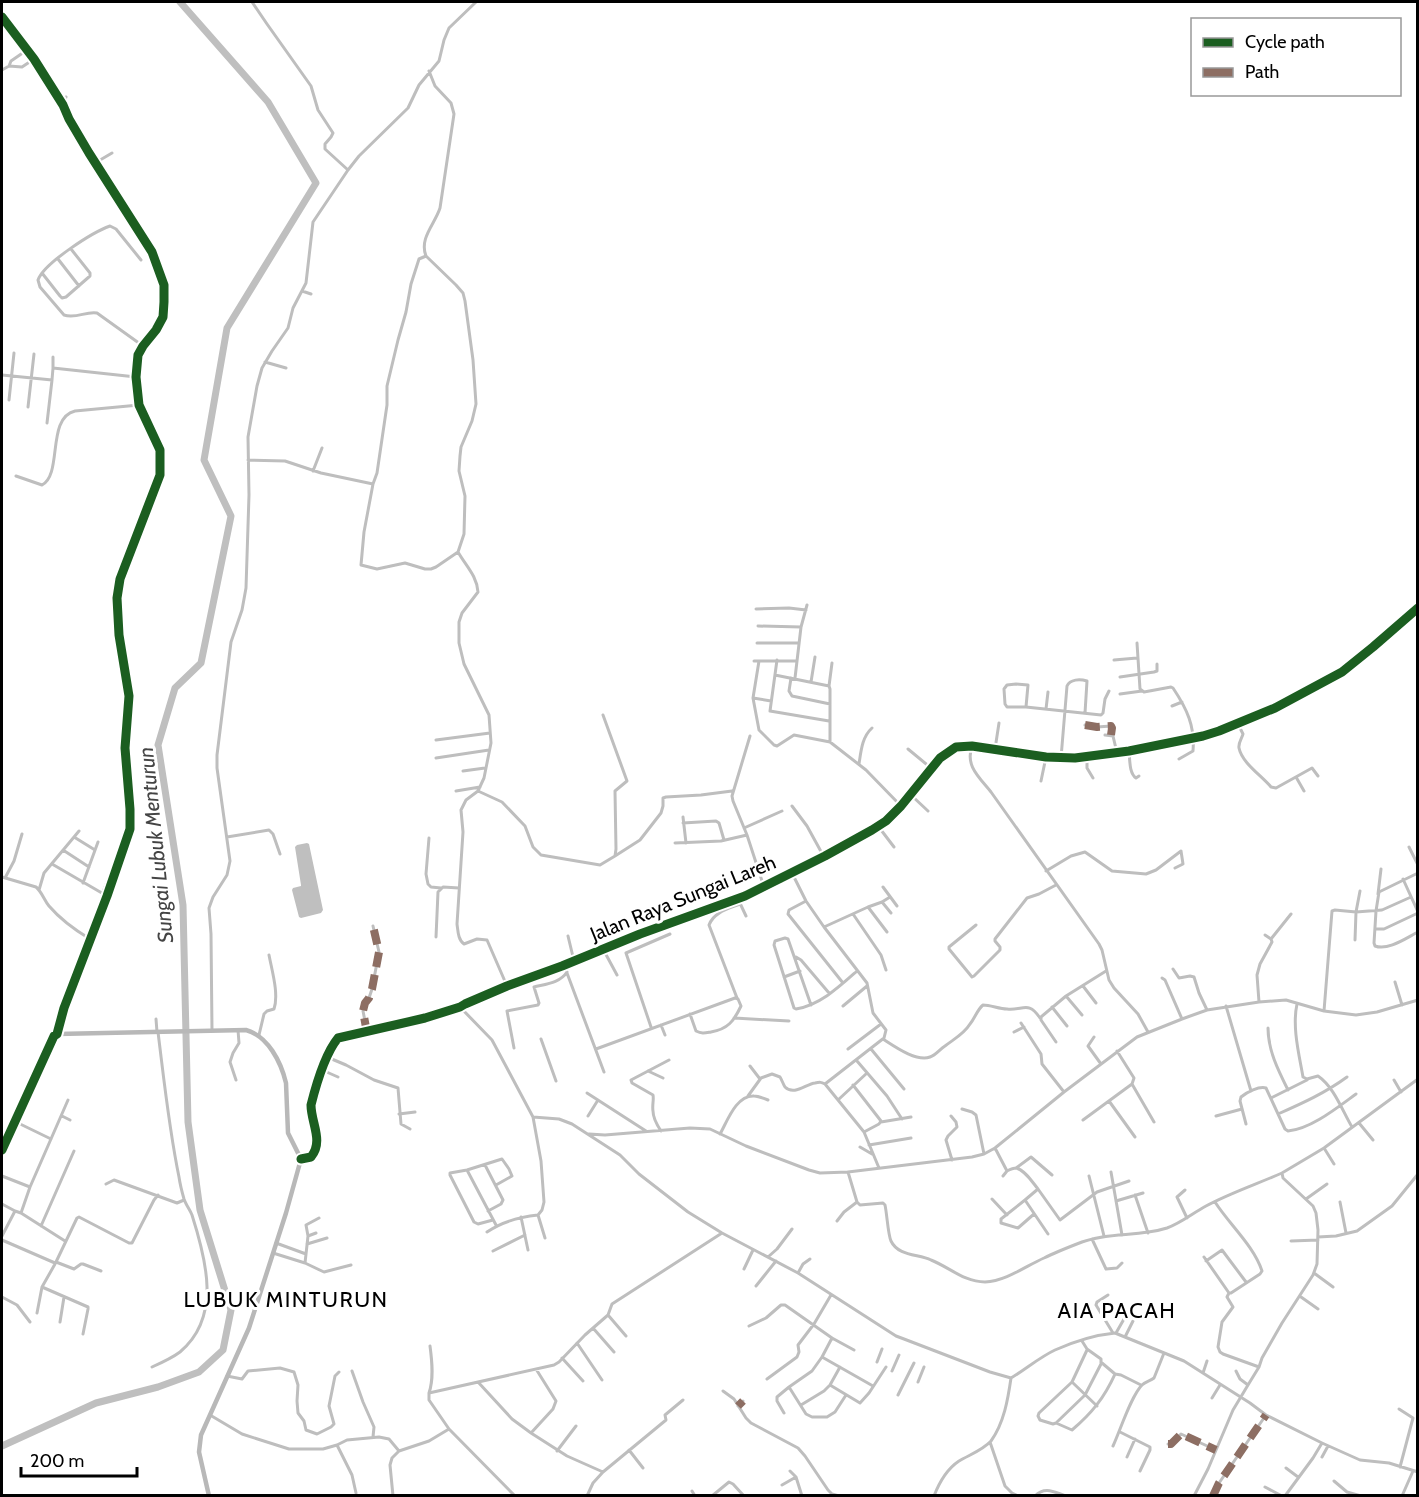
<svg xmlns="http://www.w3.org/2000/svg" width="1419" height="1497" viewBox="0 0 1419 1497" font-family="Cabin,sans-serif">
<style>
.water{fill:#bfbfbf}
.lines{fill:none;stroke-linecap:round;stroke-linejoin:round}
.river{stroke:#bfbfbf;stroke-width:7}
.street{stroke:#bebebe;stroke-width:3}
.secondary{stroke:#b8b8b8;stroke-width:4.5}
.quiet{stroke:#8d6e63;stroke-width:8;stroke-dasharray:15 8;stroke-linecap:butt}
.cycleway-casing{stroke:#fff;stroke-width:13}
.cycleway{stroke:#1b5e20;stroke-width:9}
.labels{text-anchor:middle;stroke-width:6;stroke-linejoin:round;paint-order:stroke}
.street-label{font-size:20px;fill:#000;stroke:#fff}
.water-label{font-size:21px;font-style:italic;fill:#444;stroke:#fff}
.quarter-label{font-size:22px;letter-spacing:1.5px;fill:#000;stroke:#fff}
</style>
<rect width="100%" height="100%" fill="#fff"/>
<path class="water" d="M307,843L309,844L323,910L321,913L301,918L299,917L292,890L293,888L301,886V885L295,847L297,845Z"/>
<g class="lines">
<path class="river" d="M2,1446L96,1403L158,1387L199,1372L223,1350L231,1310L200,1210L188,1122L183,905L158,745L175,688L201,663L231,516L204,460L227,328L316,183L268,102L180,2"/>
<path class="street" d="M252,2L267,24L311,86L318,110L333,133L331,137L325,144V149L348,170
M2,17L34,59L63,105L69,119L89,153L152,252L164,285V302L163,317L156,330L143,346L138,355L136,377L139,405L160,450V475L120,579L117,598L119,635L129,696L125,748L130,809V829L107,896L64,1008L57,1034
M9,66L22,67L34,59
M2,70L9,66L11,61L27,50
M429,71L435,86L451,103L454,114L440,208C435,224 419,238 426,256L456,285L463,293L465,301L473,360L476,404L472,421L461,447L460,456L459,471L465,496L464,534L458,552C466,566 477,576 478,592L462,613L459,622V643L464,664L489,715L491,743L484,778L478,791L466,800L461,810L463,832L457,924C458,931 458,940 464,944L477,939L487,940L507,986
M63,105L66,97
M95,163L112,153
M58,259L79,286
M141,260L116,229L110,226C93,232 44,263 38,280L40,287L64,315C76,319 86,311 97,313L143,346
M42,273L60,296L62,298L66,297L90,276V273L71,249
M302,291L311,294
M265,362L286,368
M53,368V357
M2,375L52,380L53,368L136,377
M9,400L14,353
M28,407L34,354
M47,423L52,380
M248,460L285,461L321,473L373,484L364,532L361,565L377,569L405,563L425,569H431L436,567L458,552
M313,471L322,448
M16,476L42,485C63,474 46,418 75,411L139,405
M373,484L377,473L387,405V386L398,340L406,312L411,284L419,259L426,256
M756,609L789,608L806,610
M758,626L801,627
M757,643H799
M1137,643L1140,689L1144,692L1171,687L1173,688C1187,709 1195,726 1193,751L1179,759
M777,660L770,711L829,721
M1114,660L1137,658
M754,661H796
M759,661L753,698L759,730L774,745L777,746L794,735L830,742L866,770L901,806
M775,675L829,686L830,689V742
M1120,677L1154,672L1157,671V664
M791,678L789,691L792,696L830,704
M795,678L801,627L807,605
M811,682L815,657
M829,686L832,663
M1120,694L1142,691
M753,698L771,701
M1172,706L1182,702
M1026,707L1028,685L1016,684L1007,685L1004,689L1005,704L1007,707H1026L1101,715L1103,713L1105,699L1109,691
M1046,709L1048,692
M1238,724L1243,734C1242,738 1238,743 1239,748C1242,763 1262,776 1271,787L1276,788L1312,768L1318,776
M1085,725L1097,727L1111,726L1112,728L1111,735
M1105,735L1113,736L1117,753
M750,736L732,796L733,801L747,835L764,887
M436,740L490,733
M972,746C965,766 979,777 991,792L1099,944L1102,950L1109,980L1114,988L1138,1014L1148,1032
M908,749L931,768
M995,749L999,723
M1129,751C1130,760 1129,773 1136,778L1139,776
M1087,756V768L1093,778
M436,758L489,750
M1061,758L1067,686C1070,679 1080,679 1087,681L1085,713
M859,764C861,751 862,737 872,728
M463,771L485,768
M1296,777L1304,791
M1041,781L1046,757
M456,791L480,787
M478,791L502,802L525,826L533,847L541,855L600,865L615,856L616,849L615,791L627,781L603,715
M911,795L928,811
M792,806L807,826L824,857
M683,817L686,843
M683,823L716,821L719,823L724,840
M878,826L894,847
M744,828L782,811
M74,837L95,850
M227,837L269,830L273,834L280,854
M429,838L426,874L428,884L431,887L441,888
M675,843L721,841L747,835
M1409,847L1418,865
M63,850L89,867
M615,856L640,840L661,813L663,806V798L666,797L701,795L732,791
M52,864L107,896
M1046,871L1071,856L1085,852L1112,871L1146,874L1156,870L1181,851L1183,864L1175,868
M792,873L806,901L824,927L867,983L873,1013L886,1030L884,1038L825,1084
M1418,873L1379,892L1376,911L1374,943L1375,946C1388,951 1406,938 1418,932
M2,877L36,887C42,892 44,900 49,906C61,920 75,930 90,939
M5,878L14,861L22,834
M1403,879L1418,912
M83,883L98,842
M883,887L897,906
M39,890L44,873L79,831
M103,892L120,849
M1378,894L1381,869
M738,899L746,916
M806,901L789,910L788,914L843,983
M882,902L891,913
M868,907L887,932
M853,914L881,955L886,970
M976,925L949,947V949L972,977L974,976L1000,950V947L995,941V939L1027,898L1039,894L1056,885
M824,927L868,907L882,902L890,897
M1375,929H1384L1418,913
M568,936L574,961
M436,937L438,892L443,887L459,888
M1271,939L1291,914
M1355,940L1356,912L1360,891
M603,949L617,975
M796,957L801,960L829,993
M564,965L604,1072
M1173,969L1179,978L1190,976L1194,977L1199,993L1207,1010
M784,977L800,971
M1162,978L1165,980L1182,1019
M1395,982L1402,1005
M1083,986L1096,1003
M1066,996L1082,1015
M737,998L709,925C714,912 728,909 740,904
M1259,1002L1257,975L1260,964L1272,942L1271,939L1265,935
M1297,1004C1292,1027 1299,1054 1303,1077L1307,1079L1318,1076C1334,1087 1342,1110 1352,1127
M811,1005L788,939L785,938L775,941L774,945L794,1008L796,1009C820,1005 839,987 857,971
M843,1006L867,986
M1226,1006L1251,1091
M460,1007L492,1040L533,1117L541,1161L544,1202L542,1210L538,1215C519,1217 503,1221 487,1232
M1052,1007L1067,1026
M1324,1011L1332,911L1335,910L1356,912L1382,910L1411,897
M734,1018L789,1021
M156,1019L157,1032
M1021,1023L1041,1054L1042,1064L1064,1092
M661,1025L665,1035
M651,1027L626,953L670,934
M1268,1028C1268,1050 1278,1070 1288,1090
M212,1030L211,934L209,908L213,897L227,875L230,861L217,768V755L231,642L242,610L246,588L249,495L248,437L257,386L262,368L272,351L288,328L293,308L306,283L313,222L348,170L359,156L408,108L419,85L439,61L444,40L449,28L476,2
M367,1031L363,1011L365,1003L369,998L372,989L379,952L373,926
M1014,1032L1024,1027
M259,1035L264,1014L267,1011L274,1009C279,994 272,971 269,955
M1094,1037L1088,1046L1101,1064
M541,1039L556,1081
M883,1039C894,1046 916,1062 930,1057C936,1055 940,1049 945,1046C954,1039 964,1034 970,1024C975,1018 977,1010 983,1005C991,1005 999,1009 1007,1009C1023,1011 1028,1000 1040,1018
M1056,1042L1041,1020V1017L1066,996L1106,971
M514,1048L507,1011L538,1005L539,1003L534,987C546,984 560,983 567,972
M596,1049C642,1032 688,1015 735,998L738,999L741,1006C734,1021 728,1029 711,1032C705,1033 702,1034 696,1031L690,1014
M848,1049L881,1024
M871,1049L904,1089
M1117,1051L1134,1078L1132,1084L1154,1122
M327,1057L346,1065L374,1080L398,1088L401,1124L410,1129
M857,1061L887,1096L902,1119
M750,1066L760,1079
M322,1070L338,1077
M648,1071L663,1078
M236,1080L230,1062L233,1053L239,1043L238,1030
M1394,1080L1401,1092
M853,1085L881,1121L879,1124L864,1132
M587,1093L646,1131
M748,1096L761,1078L772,1074L780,1077C782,1080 783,1084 785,1087C794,1096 806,1084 815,1083C820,1082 821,1082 825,1084L864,1132L879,1168
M1271,1098L1307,1080
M838,1100L867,1073
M1109,1101L1135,1137
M962,1109L972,1112L976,1115L984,1154
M399,1114L415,1112
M1278,1114C1303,1103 1325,1093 1347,1077
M62,1116L70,1120
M588,1116L598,1100
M951,1116L956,1122L957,1127L948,1136L946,1140L952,1160
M1216,1116L1242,1109
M533,1117L559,1119L572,1124L620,1155L639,1174L688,1212L722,1233L798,1273L896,1336L904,1339L990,1372L1011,1378C1026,1369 1040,1357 1055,1350C1073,1342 1095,1335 1115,1333L1184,1361L1250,1403L1266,1415L1322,1443L1360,1460L1389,1463L1418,1472
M1083,1120L1132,1084
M16,1122L51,1139
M881,1122L911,1117
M1359,1123L1373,1140
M1246,1124L1240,1101L1241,1097C1247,1092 1259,1086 1266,1088L1285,1129L1288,1131C1311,1129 1338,1107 1356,1094
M661,1131C657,1125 653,1118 653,1111C652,1105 654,1100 653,1095L632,1083L631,1080L669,1060
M589,1134L605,1135L690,1128L710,1129L746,1146L809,1170L820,1173L848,1172L972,1157L984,1154L995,1148L1064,1092L1137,1037L1182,1019L1207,1010L1259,1002L1286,1000L1324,1011L1356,1015L1377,1012L1418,1000
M720,1134C727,1122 736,1095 754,1096C758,1096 763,1098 768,1100
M869,1145L911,1138
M860,1147L872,1154
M995,1148L1007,1171C1009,1170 1014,1168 1016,1168C1025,1170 1033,1183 1038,1189
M1324,1148L1334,1164
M485,1165L503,1200L501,1204L488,1211
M1016,1168L1031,1157L1052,1175
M467,1170L496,1225
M848,1172L857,1202L860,1205L883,1203L885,1205C887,1214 888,1235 891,1241C898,1256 918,1254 931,1260C949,1267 964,1282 985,1282C1006,1281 1026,1266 1044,1258C1056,1252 1069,1247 1082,1242C1109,1232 1139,1237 1167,1228C1181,1223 1193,1213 1206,1206C1230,1193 1257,1184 1282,1173
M1111,1172L1122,1235
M2,1176L30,1187L21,1213L15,1211L2,1236
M1003,1176L1007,1171
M1089,1176L1104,1236
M106,1184L114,1180L177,1203L184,1200
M30,1187L68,1100
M1185,1190L1177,1197L1187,1218
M1135,1195L1148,1233
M992,1199L1007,1215
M1306,1199L1327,1184
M1025,1200L1001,1219V1223L1018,1228L1034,1214
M1116,1201L1143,1193
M1340,1202L1346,1233
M2,1204L15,1211
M21,1213L65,1241
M538,1215L545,1238
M521,1217L528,1250
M493,1220L478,1224L474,1222L450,1175V1173L467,1170L502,1159L509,1169L512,1176L496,1185
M837,1221L844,1212L857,1202
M41,1226L74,1151
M1048,1234L1025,1200L1038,1189L1060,1220L1097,1192L1129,1181
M308,1236L316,1233
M1318,1237L1336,1236L1357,1231L1392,1206L1418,1174
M1092,1239L1106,1269L1117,1268L1122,1263
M2,1240L55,1263
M1291,1241L1318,1240
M276,1243L306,1254
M307,1244L327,1238
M493,1251L525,1235
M273,1253L305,1263L308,1236L306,1225L319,1218
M768,1257L777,1249L792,1229
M1204,1257L1229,1293H1231L1260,1274L1262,1271C1254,1246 1229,1224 1215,1202
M1206,1261L1222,1250L1246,1282
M305,1263L324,1272L351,1265
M744,1269L753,1250
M101,1271L83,1264H81L74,1269L56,1262L77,1218L79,1217L129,1243H132L154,1200L158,1195
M798,1273L803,1264L810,1259
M1314,1273L1333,1287
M756,1286L776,1261
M42,1287L88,1307V1309L83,1334
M1229,1293L1227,1297L1233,1307L1222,1322L1218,1347L1220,1352L1223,1354L1259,1367
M1108,1295L1097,1302L1096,1305L1113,1333
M2,1297L17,1305L30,1322
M1301,1297L1318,1309
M37,1313L42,1287L55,1264
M608,1315L612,1304L722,1233
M60,1322L64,1297
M749,1326L766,1318L781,1305H785L832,1338L822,1357L873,1386
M593,1328L614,1352
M1116,1333L1132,1305
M1125,1337L1133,1321
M832,1338L854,1350
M577,1343L602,1380
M1087,1350L1072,1382L1097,1406
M562,1358L583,1381
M877,1362L882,1349
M1102,1363L1115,1374L1121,1375L1141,1385
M152,1367C161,1363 172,1358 180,1352C222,1317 206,1259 192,1215C190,1210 186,1205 184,1199C182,1192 180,1184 179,1177C169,1129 164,1080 158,1032
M352,1371L363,1402L374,1427L373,1437
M892,1371L899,1355
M1236,1371L1240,1379L1248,1385
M1203,1373L1207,1361
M227,1376L242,1379L248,1371L280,1368L294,1372L298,1385L297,1401L298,1413L304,1421L306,1430L317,1434L331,1427L334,1424L329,1406L335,1376L339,1372
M767,1379L797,1357L799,1352L798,1345L814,1324L831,1295
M478,1382L512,1419L531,1433L567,1456L603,1472
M918,1382L924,1367
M1072,1382L1039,1413L1038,1416L1040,1420L1053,1424L1056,1423L1072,1430C1092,1413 1104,1398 1115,1374
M830,1385L860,1403L869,1393L886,1367
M789,1387L806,1414L812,1417H827L835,1412L846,1395
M723,1391L734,1399L746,1418L751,1423L798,1448L805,1456L828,1490L832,1494L839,1496
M429,1393C434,1379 432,1361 430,1346
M898,1395L914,1363
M1212,1398L1220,1385
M801,1405L824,1391L830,1385L840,1367
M738,1406L743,1401
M1399,1409L1413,1418L1400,1467
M784,1413L777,1401V1397L789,1387L812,1371L822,1357
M210,1415L242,1434L289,1449H323L337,1445L347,1440L379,1437L389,1439L399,1451
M1056,1423L1085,1395L1101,1364V1359L1087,1349L1082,1341
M449,1429L429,1400V1393L554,1365L559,1362L585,1335L608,1315L626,1336
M1120,1432L1150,1447V1450L1140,1471
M531,1433L553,1409L556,1401L536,1369
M990,1442L1005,1486L1012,1493L1018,1496
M1168,1444H1171L1181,1434L1216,1450
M337,1445L352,1475L356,1493
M1113,1446C1120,1431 1131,1396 1142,1385C1146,1381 1150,1381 1154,1378L1164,1353
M629,1450L643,1468
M557,1451L576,1426
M1127,1457L1135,1439
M1322,1457L1328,1446
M1286,1468L1298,1477
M790,1471L796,1477L802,1496
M1334,1481L1347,1492L1361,1496
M782,1485L796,1477
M1265,1487L1282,1496
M692,1491L695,1496
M393,1496L390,1465L392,1458L399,1451L429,1441L449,1429L515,1496
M587,1496L593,1483L603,1472L666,1420L665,1415L683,1400
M712,1496L729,1482L733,1484L744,1496
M934,1496C939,1483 947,1469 959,1461C969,1455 983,1450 991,1441C1004,1423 1008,1399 1011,1378
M1035,1496C1045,1486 1054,1492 1066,1496
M1194,1496L1208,1469L1233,1410L1248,1385L1259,1367L1262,1358L1282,1323L1313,1275L1317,1264L1318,1230L1316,1213L1313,1206L1283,1178L1282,1173L1324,1148L1418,1079
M1213,1496L1219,1483L1266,1415
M1285,1496L1313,1458L1322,1443
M1402,1496L1413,1471"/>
<path class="secondary" d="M2,1150L54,1036L57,1034L246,1030C268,1036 281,1062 286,1083L288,1133L301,1159L286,1213L249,1328L201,1435L199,1452L209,1496
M301,1159L311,1157C324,1141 311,1123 311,1105C316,1085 325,1054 338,1038L425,1018L460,1007L465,1004L507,986L562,966L640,934L745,896L825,856L872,830L886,821L901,806L940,758L956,747L972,746L1046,757L1075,758L1129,751L1203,736L1219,731L1275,708L1342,672L1373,647L1418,608"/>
<path class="quiet" d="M1085,725L1097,727L1111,726L1112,728L1111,735
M367,1033L363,1011L365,1003L369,998L372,989L379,952L373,926
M738,1406L743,1401
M1168,1444H1171L1181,1434L1216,1450
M1213,1496L1219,1483L1266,1415"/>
<g class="cycleway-casing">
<path id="cycleway" d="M2,17L34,59L63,105L69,119L89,153L152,252L164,285V302L163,317L156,330L143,346L138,355L136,377L139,405L160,450V475L120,579L117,598L119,635L129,696L125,748L130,809V829L107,896L64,1008L57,1034L54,1036L2,1150
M301,1159L311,1157C324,1141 311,1123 311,1105C316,1085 325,1054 338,1038L425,1018L460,1007L465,1004L507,986L562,966L640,934L745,896L825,856L872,830L886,821L901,806L940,758L956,747L972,746L1046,757L1075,758L1129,751L1203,736L1219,731L1275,708L1342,672L1373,647L1418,608"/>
</g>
<use href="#cycleway" class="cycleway"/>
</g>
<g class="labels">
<g class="street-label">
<text transform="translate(683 898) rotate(-22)" y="7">Jalan Raya Sungai Lareh</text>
</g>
<g class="water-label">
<text transform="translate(156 845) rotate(-96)" y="7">Sungai Lubuk Menturun</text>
</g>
<g class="quarter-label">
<text x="286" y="1307">LUBUK MINTURUN</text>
<text x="1117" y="1318">AIA PACAH</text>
</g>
</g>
<rect width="1419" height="1497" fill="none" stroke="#000000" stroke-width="6"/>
<rect x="1191" y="18" width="210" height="78" fill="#ffffff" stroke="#999999" stroke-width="1.5"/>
<rect x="1203" y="38" width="30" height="9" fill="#1b5e20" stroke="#999999" stroke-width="1.5"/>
<text x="1245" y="48" font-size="18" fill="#000000">Cycle path</text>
<rect x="1203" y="68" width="30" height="9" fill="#8d6e63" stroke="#999999" stroke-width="1.5"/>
<text x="1245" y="78" font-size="18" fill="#000000">Path</text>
<path d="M21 1467v9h116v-9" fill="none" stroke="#000000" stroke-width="3"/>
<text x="30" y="1467" font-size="18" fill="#000000" stroke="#ffffff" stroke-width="4.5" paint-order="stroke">200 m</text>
</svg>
